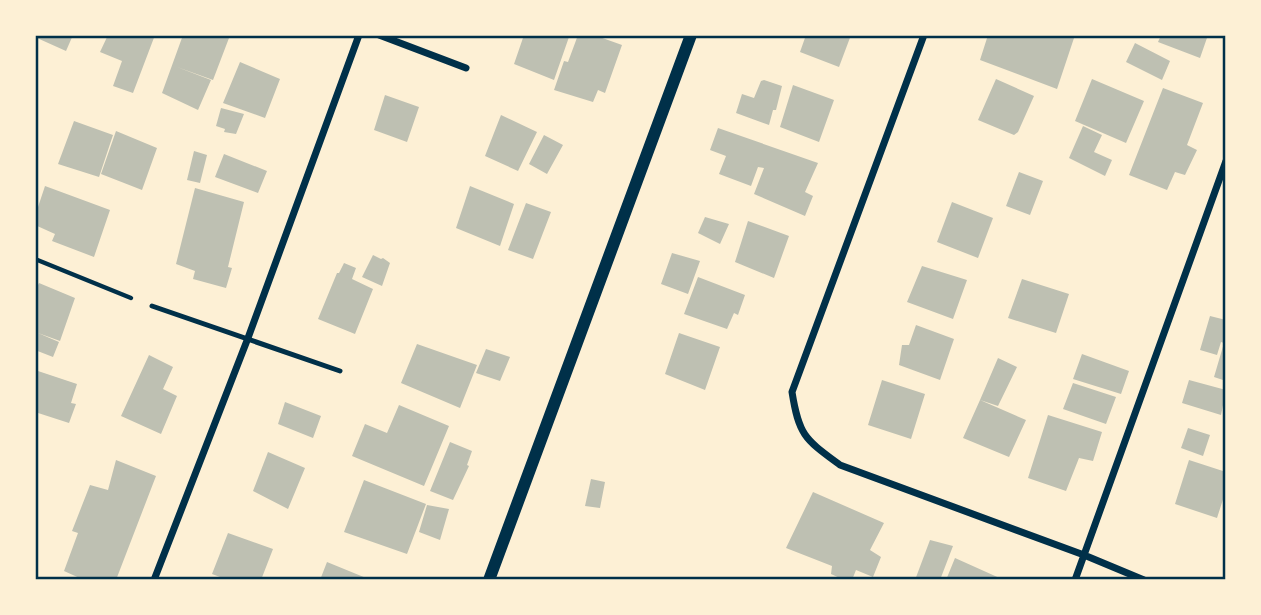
<svg xmlns="http://www.w3.org/2000/svg" width="1261" height="615" viewBox="0 0 1261 615" font-family="'IBM Plex Sans',sans-serif">
<style>
.building{fill:#bec0b2}
.lines{fill:none;stroke-linecap:round;stroke-linejoin:round}
.path{stroke:#003049;stroke-width:4.5}
.service{stroke:#003049;stroke-width:5}
.minor{stroke:#003049;stroke-width:7}
.tertiary{stroke:#003049;stroke-width:12}
.neatline{fill:none;stroke:#003049;stroke-width:2.5}
</style>
<rect width="100%" height="100%" fill="#fdf0d5"/>
<path class="building" d="M38,35H73L66,51L37,38Z
M108,35H155L133,93L113,86L122,61L100,52Z
M183,35H221L229,38L213,80L177,67L211,80L198,110L162,93Z
M524,35H562L569,37L554,80L514,64Z
M578,35H594L622,45L605,93L598,90L593,102L554,90L564,61L568,62Z
M806,35H851L839,67L800,52Z
M988,35H1075L1057,89L980,60Z
M1161,35H1208L1200,58L1158,42Z
M1135,43L1170,61L1162,80L1126,62Z
M240,62L280,79L265,118L223,103Z
M996,79L1034,96L1018,132L1014,135L978,120Z
M1092,79L1144,101L1126,143L1075,121Z
M764,80L782,86L776,110H773L769,125L736,113L742,94L754,98L761,81Z
M793,85L834,100L819,142L780,127Z
M1163,88L1203,103L1187,145L1197,150L1185,175L1175,172L1167,190L1129,175Z
M385,95L419,107L407,142L374,130Z
M221,108L244,114L236,134L224,132L225,129L216,126Z
M501,115L537,132L518,171L485,156Z
M74,121L113,135L99,177L58,164Z
M1083,126L1102,135L1094,152L1112,160L1105,176L1069,158Z
M718,128L818,163L805,192L813,196L805,216L754,194L764,168L758,167L751,186L719,174L726,156L710,150Z
M116,131L157,148L142,190L101,174Z
M544,135L563,145L547,174L529,164Z
M194,151L207,155L200,183L187,180Z
M224,154L267,171L258,193L215,177Z
M1019,172L1043,181L1030,215L1006,206Z
M45,186L110,210L94,257L52,241L55,234L35,225V216Z
M470,186L514,204L500,246L456,228Z
M195,188L244,202L228,267L232,268L226,288L193,279L195,271L176,264Z
M952,202L993,218L978,258L937,242Z
M526,203L551,212L533,259L508,250Z
M705,217L729,224L720,244L698,233Z
M748,221L789,236L774,278L735,262Z
M672,253L700,261L688,294L661,284Z
M373,255L381,259L383,258L390,263L382,286L362,277Z
M344,263L356,268L352,279L373,289L355,334L318,319L337,273H339Z
M922,266L967,280L953,319L907,302Z
M698,277L745,295L738,315L734,313L727,329L684,314Z
M1022,279L1069,294L1056,333L1008,318Z
M39,283L75,298L60,341L38,333L59,342L53,357L35,350V291Z
M1210,316L1226,320L1224,334L1226,335V381L1214,377L1224,343L1221,342L1217,355L1200,350Z
M916,325L954,339L940,380L899,365L902,345H909Z
M679,333L720,347L705,390L665,374Z
M417,344L477,365L460,408L401,383Z
M486,349L510,357L500,381L476,373Z
M1082,354L1129,371L1121,394L1073,379Z
M149,355L173,367L163,389L177,396L161,434L121,416Z
M998,358L1017,367L998,406L980,400Z
M35,370L77,384L71,403L76,404L69,423L35,412Z
M882,380L925,394L911,439L868,425Z
M1189,380L1226,390L1221,415L1182,403Z
M1073,383L1116,397L1106,424L1063,409Z
M980,400L1026,420L1009,457L963,438Z
M285,402L321,416L313,438L278,424Z
M399,405L449,426L424,486L352,456L365,424L387,433Z
M1048,415L1102,432L1093,461L1079,458L1066,491L1028,478Z
M1188,428L1210,435L1203,456L1181,448Z
M450,442L472,451L467,465L469,466L453,500L430,491Z
M268,452L305,468L288,509L253,491Z
M116,460L156,476L116,580H84L64,571L78,533L72,531L90,485L108,490Z
M1189,460L1226,472V490L1217,518L1175,504Z
M591,479L605,482L600,508L585,506Z
M364,480L426,504L407,554L344,532Z
M813,492L884,523L870,550L881,557L873,577L856,570L852,580H844L831,574L832,566L786,548Z
M427,505L449,509L440,540L419,532Z
M228,533L273,549L261,580H228L212,574Z
M930,540L953,546L940,580H915Z
M955,558L1004,580H946Z
M327,562L371,580H320Z"/>
<g class="lines">
<path class="path" d="M35,259L131,298"/>
<path class="service" d="M152,306L340,371"/>
<path class="minor" d="M379,35L466,68
M924,35L792,392C799,436 805,439 840,465L1084,555L1144,580
M154,580L248,338L359,35
M1075,580L1226,161"/>
<path class="tertiary" d="M489,580L691,35"/>
</g>
<rect width="1261" height="615" fill="none" stroke="#fdf0d5" stroke-width="74"/>
<rect x="37" y="37" width="1187" height="541" class="neatline"/>
</svg>
